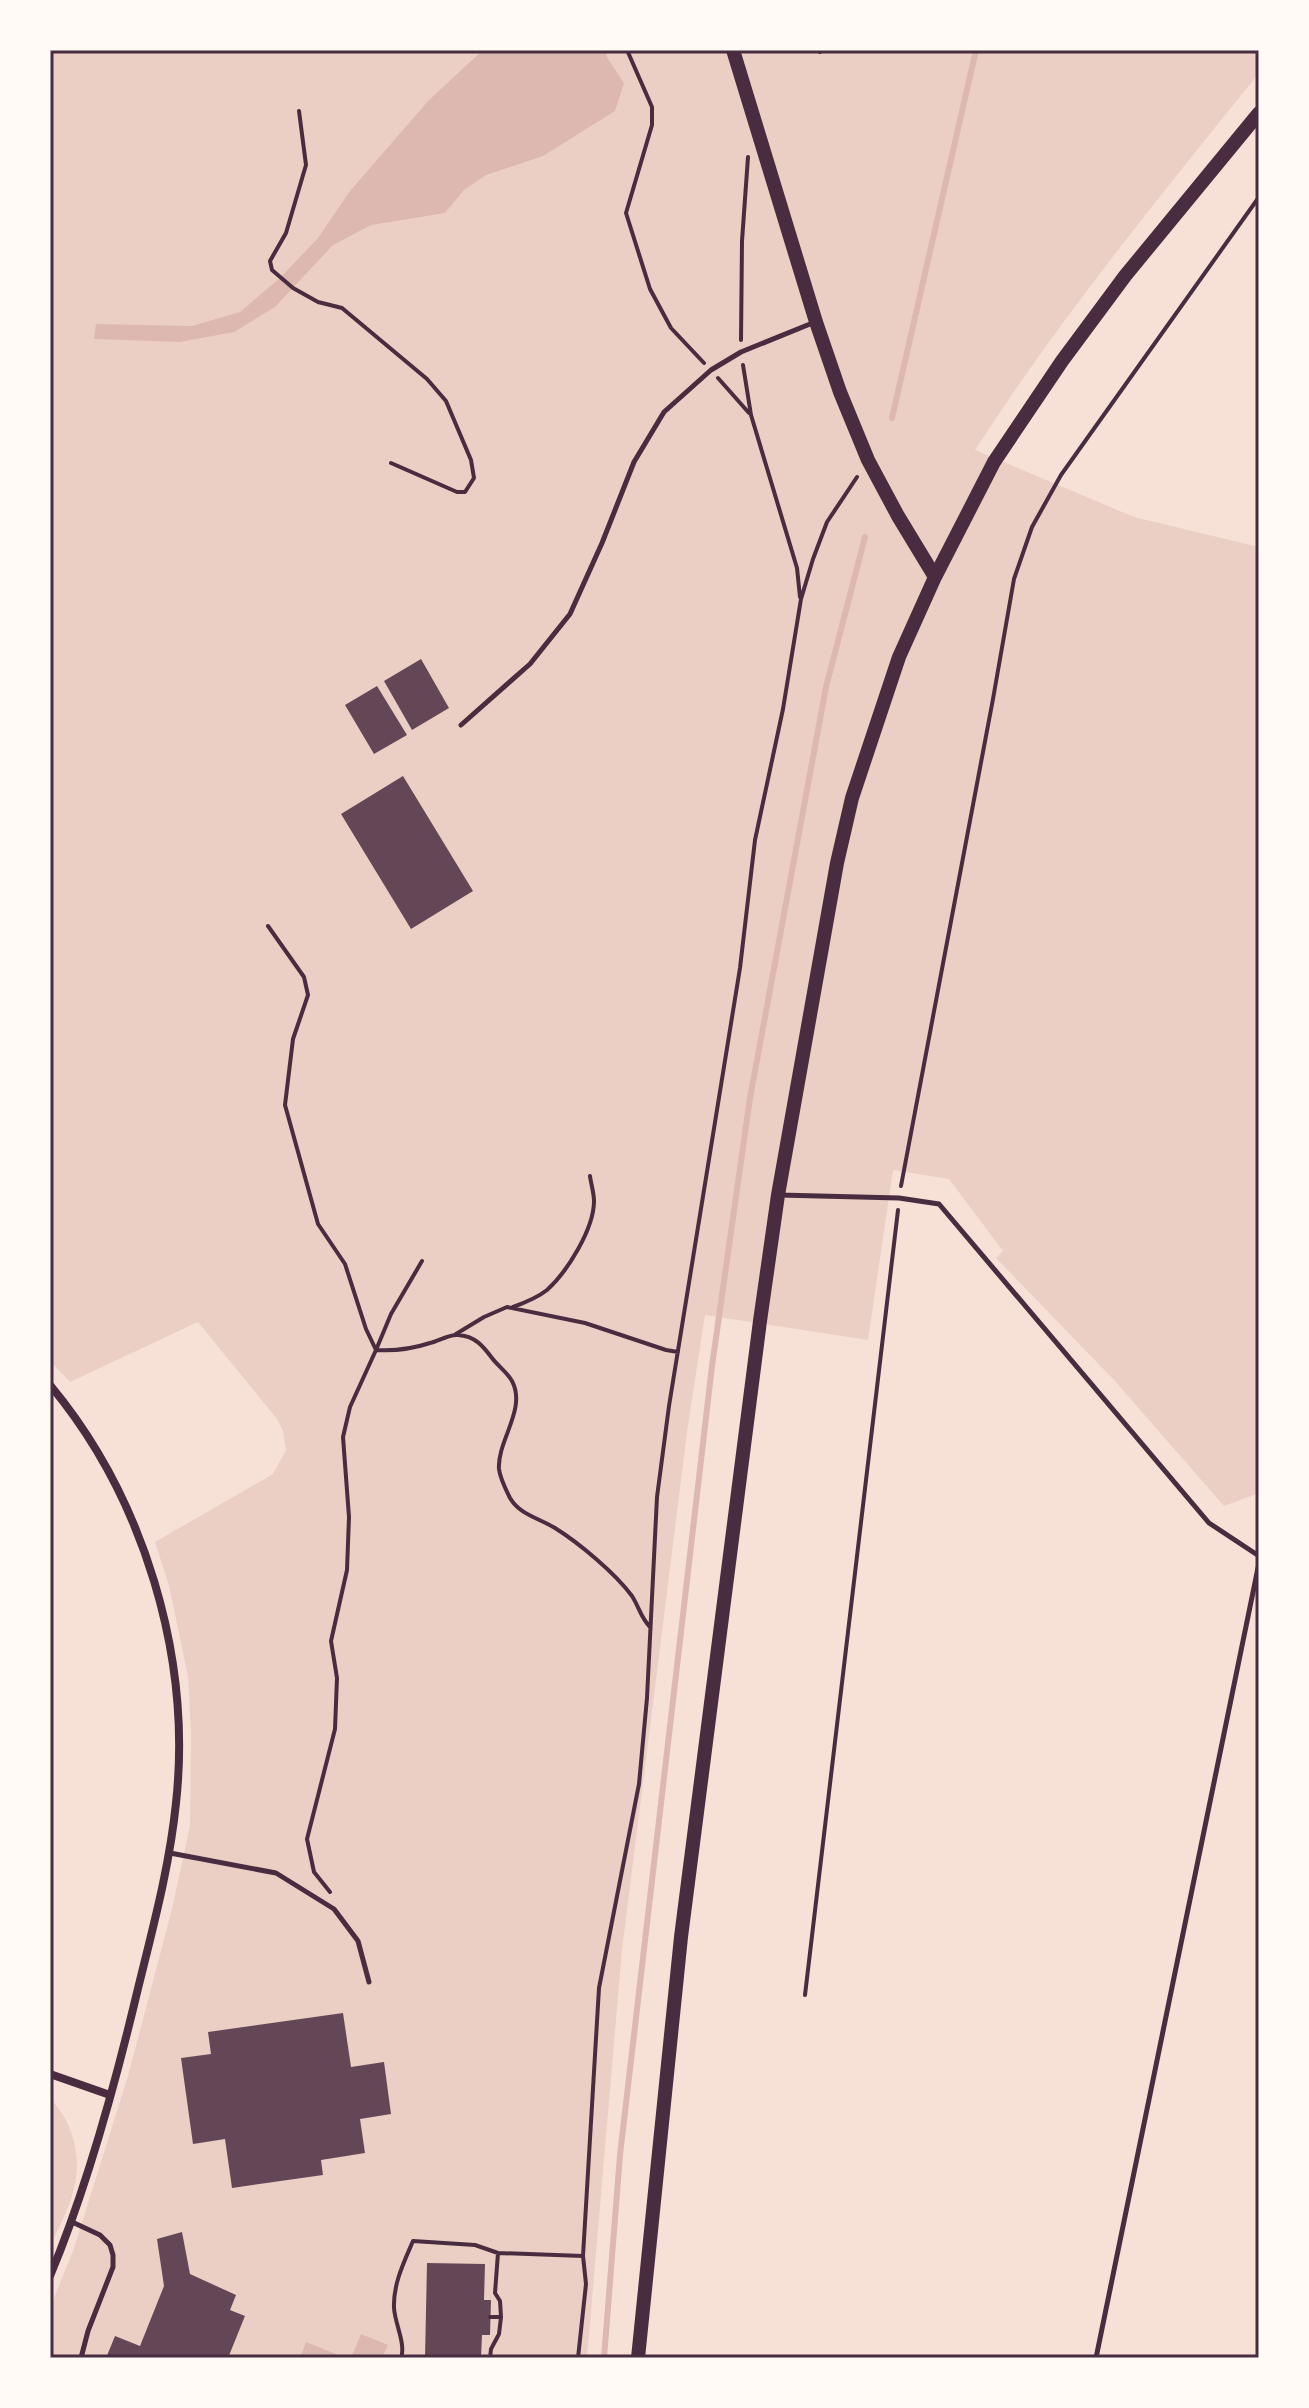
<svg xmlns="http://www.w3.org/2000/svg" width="1309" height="2408" viewBox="0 0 1309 2408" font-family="'Nunito Sans',sans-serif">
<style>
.green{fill:#ebcfc5}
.water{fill:#dcb8b0}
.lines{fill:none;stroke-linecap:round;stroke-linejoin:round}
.stream{stroke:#dcb8b0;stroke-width:6}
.building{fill:#644757}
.path{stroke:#4a2c40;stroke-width:4}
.service{stroke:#4a2c40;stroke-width:5}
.minor{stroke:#4a2c40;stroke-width:8}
.tertiary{stroke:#4a2c40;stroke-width:14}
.neatline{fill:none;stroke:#4a2c40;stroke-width:3}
</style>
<rect width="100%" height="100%" fill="#f7e1d7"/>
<path class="green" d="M50,50H1259V73C1160,196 1060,318 975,450L1134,517L1259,547V1493L1224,1506L1114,1380L996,1258L1003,1251L949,1179L893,1170L868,1340L705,1315L688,1425L622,1950L587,2358H50V2308L73,2251L128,2076L172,1909L190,1826L191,1734L188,1676L169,1586L155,1542L273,1474L286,1450L283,1431L277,1419L198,1322L70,1382L50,1361Z
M50,2099C73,2120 82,2158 74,2188C70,2208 58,2228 50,2247Z"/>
<path class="water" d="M483,50H605L608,59L624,83L615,111L543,156L486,175L464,190L445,213L371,225L333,245L275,307L234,332L180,342L94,339L96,324L192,326L240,312L280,278L318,238L350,191L429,100Z
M361,2334L388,2345L382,2358H351Z
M306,2342L346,2358H300Z"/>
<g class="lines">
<path class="stream" d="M892,418L976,50
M604,2358L620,2155L712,1366L750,1098L826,687L865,537"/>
</g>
<path class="building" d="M421,659L449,708L412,730L384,681Z
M377,686L407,735L374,754L345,705Z
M403,776L473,891L411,929L341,814Z
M343,2013L351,2067L384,2062L391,2114L360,2119L365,2153L321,2160L323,2175L232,2188L225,2139L193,2144L181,2058L211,2054L208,2032Z
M182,2232L190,2274L236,2295L230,2310L245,2316L228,2358H106L115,2336L140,2346L164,2286L157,2239Z
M427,2263L485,2264L484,2300H491L490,2335H482L481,2358H425Z"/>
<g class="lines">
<path class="path" d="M627,50L652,107V125L626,213L650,289L671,328L704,363
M817,50L820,52
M299,111L306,165L286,233L270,261L272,270L293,288L318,302L342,308L427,379L446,401L471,460L474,478L465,492H457L391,463
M741,340L742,241L748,157
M743,365L751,415L797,568L800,597
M718,378L749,413
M268,926L304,977L308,995L293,1039L285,1105L318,1224L345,1264L366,1329L376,1350L350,1407L343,1437L349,1517L347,1570L331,1641L337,1678L335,1729L307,1839L314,1872L330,1892
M901,1186L993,699L1014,579L1032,527L1061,475L1259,197
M422,1261L391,1314L376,1350C394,1351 412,1349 430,1343C439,1341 449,1334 458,1335C475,1336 483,1346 492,1358C498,1366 507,1372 512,1381C527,1409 497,1441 499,1469C500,1478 506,1490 510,1498C520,1515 539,1518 555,1528C579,1543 615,1573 632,1596C639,1607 641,1618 650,1627
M513,1307C524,1303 537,1298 547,1290C567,1272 594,1229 594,1201C594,1193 591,1184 590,1176
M456,1334L484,1317L507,1307L585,1323L666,1350L678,1352
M805,1995L898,1210
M583,2256L599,1988L639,1784L647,1698L657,1497L669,1406L740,968L755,840L783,709L801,599L813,559L827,522L857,477
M490,2317H501
M401,2358C406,2344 395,2324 394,2308C393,2284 404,2262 413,2241L475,2245L498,2253L583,2256L586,2284L578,2358
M490,2358L491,2349L499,2334L501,2317L500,2301L495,2293L498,2253"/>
<path class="service" d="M461,725L530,664L570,614L602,543L634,462L664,412L711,370L741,352L815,322
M779,1195L899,1198L939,1204L1209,1523L1259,1556
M170,1853L276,1873L334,1909L358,1941L369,1982
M70,2221L100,2235L110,2245L113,2255V2267L88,2331L81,2358
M1096,2358L1259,1563"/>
<path class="minor" d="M50,1385C144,1498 192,1657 176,1803C169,1872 150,1938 134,2005C112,2096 86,2190 50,2276
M50,2074L110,2095"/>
<path class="tertiary" d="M733,50L816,322L840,392L868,460L898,516L935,577
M638,2358L681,1937L760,1321L778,1195L837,863L852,798L899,657L935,577L994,462L1062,361L1125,276L1259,113"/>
</g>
<rect width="1309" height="2408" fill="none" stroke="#fffaf5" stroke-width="104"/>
<rect x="52" y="52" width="1205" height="2304" class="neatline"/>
</svg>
